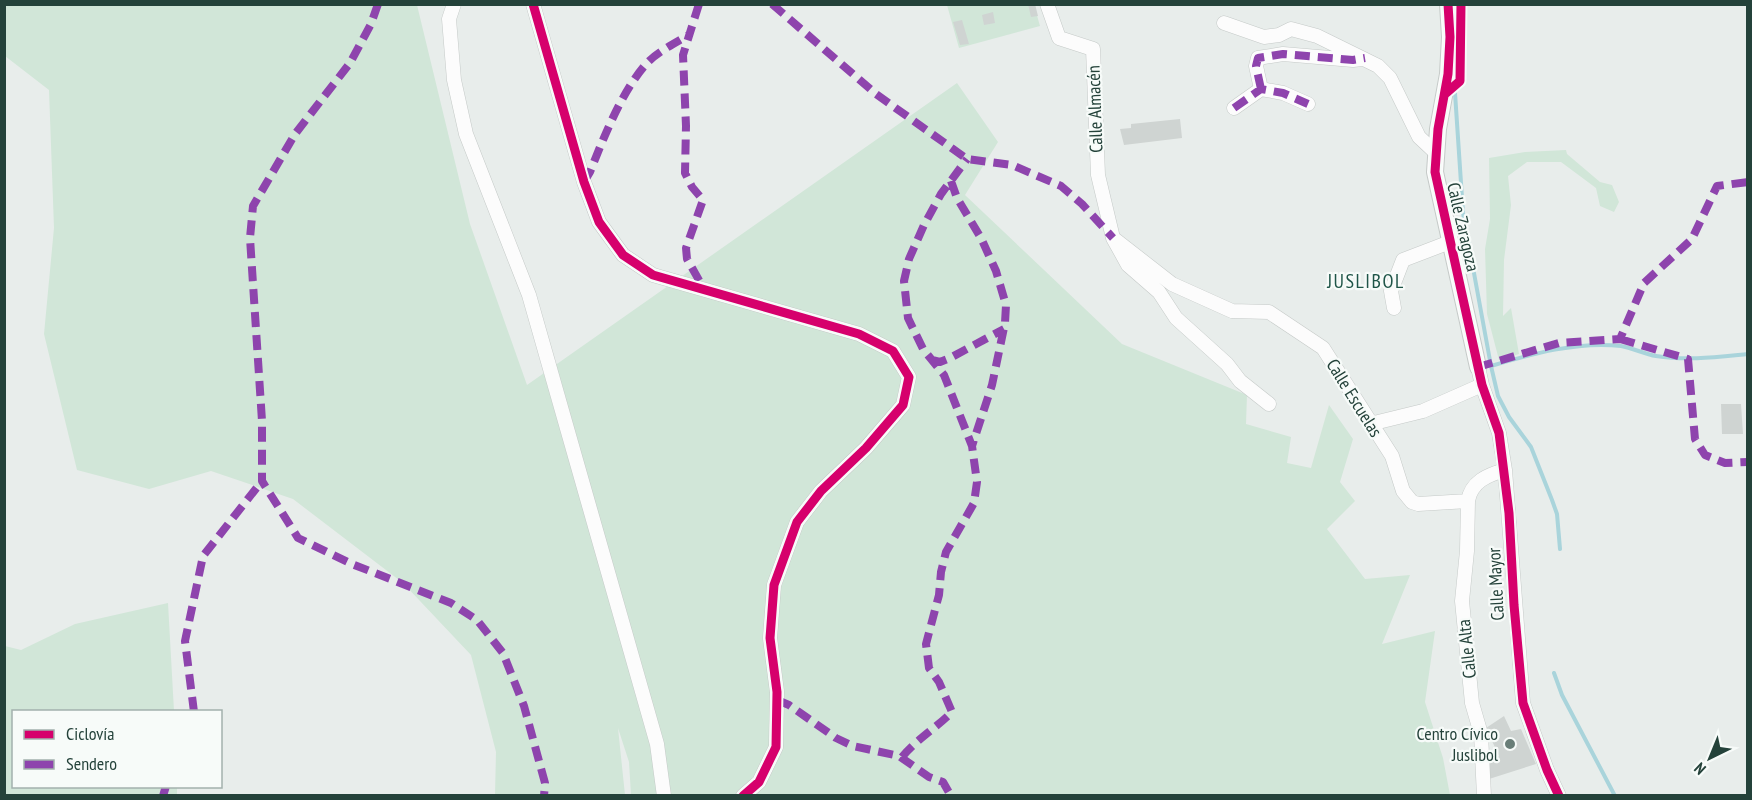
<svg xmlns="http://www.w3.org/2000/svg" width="1752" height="800" viewBox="0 0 1752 800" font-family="'PT Sans Narrow',sans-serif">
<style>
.green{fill:#d1e6d8}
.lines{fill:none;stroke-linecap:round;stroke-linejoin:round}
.stream{stroke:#a9d4db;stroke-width:4}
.building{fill:#cfd4d2}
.minor-casing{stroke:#c5cac8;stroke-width:15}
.tertiary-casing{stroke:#c5cac8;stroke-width:18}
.minor{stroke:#fcfcfc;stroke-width:14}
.tertiary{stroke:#fcfcfc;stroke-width:16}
.quiet{stroke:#8e44ad;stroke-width:8;stroke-dasharray:15 8;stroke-linecap:butt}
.cycleway-casing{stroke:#f7fbf9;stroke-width:13}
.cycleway{stroke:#d6006c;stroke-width:9}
.poi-dot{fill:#697e78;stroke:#f7fbf9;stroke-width:2}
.labels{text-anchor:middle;stroke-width:4.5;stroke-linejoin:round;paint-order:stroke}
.street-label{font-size:18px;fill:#24423a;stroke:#f7fbf9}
.poi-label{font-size:18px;fill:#24423a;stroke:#f7fbf9;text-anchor:end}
.neighbourhood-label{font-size:20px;letter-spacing:1.5px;fill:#1f5548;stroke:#f7fbf9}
</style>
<rect width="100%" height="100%" fill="#e8edeb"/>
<path class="green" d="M4,5H417L470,224L527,385L957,83L998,142L965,195L1122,344L1247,395L1246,424L1291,437L1287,463L1311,468L1329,405L1353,439L1340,482L1355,501L1327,529L1365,579L1410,575L1382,644L1435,631L1425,702L1443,758L1450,795H631L629,762L618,728L625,795H495L496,752L471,655L403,583L293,499L211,471L149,489L77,470L44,334L54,228L49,90L5,56Z
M947,5H1034L1040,26L959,48Z
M1566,150L1567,154L1600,182L1612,185L1619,202L1614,212L1600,206L1596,188L1561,162H1527L1508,176L1511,205L1504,260L1503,316L1511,308L1519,354L1499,360L1487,314L1485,249L1490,219L1489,158L1525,152Z
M168,603L174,711L14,712V786L177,787V795H5V646L21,650L75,624Z"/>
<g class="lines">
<path class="stream" d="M1455,93L1463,213L1491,366L1498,396L1509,417L1531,447L1552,500L1557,514L1560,549
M1491,366C1532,354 1577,341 1621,346C1633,348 1644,354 1656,356C1687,361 1717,357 1748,354
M1554,673L1562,695L1615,796"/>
</g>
<path class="building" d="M1028,4H1035L1038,16L1031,17Z
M993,12L995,23L984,25L982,15Z
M962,20L969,44L960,45L953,22Z
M1180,119L1182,138L1124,145L1120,129L1131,128V124Z
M1721,404H1741L1743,434H1722Z
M1504,716L1511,731L1521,729L1536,764L1489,779L1488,762L1499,756L1486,728Z"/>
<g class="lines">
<g class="minor-casing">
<path id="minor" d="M454,4L449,19L454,80L466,134L529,295L657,744L664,796
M533,4L584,182L599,222L623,255L653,275L859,334L893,351L909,377L903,405L866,448L821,491L797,522L774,585L770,638L777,692L776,747L759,782L743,796
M1047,4L1059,38L1093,49L1098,175L1113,238L1128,265L1159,292L1176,318L1227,364L1240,381L1269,404
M1224,23L1264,37L1279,35L1291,29L1317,36L1378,66L1390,78L1419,137L1435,152
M1261,89L1256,66L1258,58L1283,54L1353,60L1362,59
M1234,108L1261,89L1283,93L1308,104
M1113,238L1172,284L1232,311L1269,312L1323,348L1392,456L1403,491L1412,502L1418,504L1468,501C1471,482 1487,475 1505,470
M1394,308L1391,291L1403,260L1450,242
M1478,367L1482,385L1499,433L1505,470L1523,703L1547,770L1559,796
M1370,424L1423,411L1482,385
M1468,501L1467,551L1462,601L1472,703L1481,734L1484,796"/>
</g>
<g class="tertiary-casing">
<path id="tertiary" d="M1448,4L1450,37L1448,74L1438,129L1435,172L1478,367"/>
</g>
<use href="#minor" class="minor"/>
<use href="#tertiary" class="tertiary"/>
<path class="quiet" d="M378,4L371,24L350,63L295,134L253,206L250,238L262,421V481L298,538L352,564L451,603L477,620L503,653L524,706L545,783L544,796
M699,4L683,55L686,126L685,173L692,187L703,200L686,248L687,259L704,289
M772,4L876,94L967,159L1012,165L1061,186L1082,204L1113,238
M1261,89L1256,66L1258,58L1283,54L1353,60L1365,58
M1234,108L1261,89L1283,93L1308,104
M951,181L957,198L981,238L996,271L1006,305L1005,323L992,385L972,446
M584,182L590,172C604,137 622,90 648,62C659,51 677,42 690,34
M1620,339L1688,359L1695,439L1705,455L1725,463L1748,462
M932,360L940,362L950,358L1004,329
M1478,367L1559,343L1620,339L1644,283L1692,239L1717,186L1748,182
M777,700L789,705L836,738L853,746L899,756L929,777L943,782L951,796
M194,712L185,641L203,556L262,481
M902,757C916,740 936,728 952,712L939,682L929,668L926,644L939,595L941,572L946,552L974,503L977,482L972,446L944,375L923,349L908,318L904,281L909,259L924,225L941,194L967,159
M163,796L166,786"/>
<g class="cycleway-casing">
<path id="cycleway" d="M533,4L584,182L599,222L623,255L653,275L859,334L893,351L909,377L903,405L866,448L821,491L797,522L774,585L770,638L777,692L776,747L759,782L743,796
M1448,4L1450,37L1448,74L1438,129L1435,172L1482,385L1499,433L1509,513L1514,605L1523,703L1547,770L1559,796
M1445,94L1460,81L1461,4"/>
</g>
<use href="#cycleway" class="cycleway"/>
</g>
<circle class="poi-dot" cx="1510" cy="744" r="6"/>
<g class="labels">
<g class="street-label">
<text transform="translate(1095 109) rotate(-92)" y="6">Calle Almacén</text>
<text transform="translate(1463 227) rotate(77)" y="6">Calle Zaragoza</text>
<text transform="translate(1354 398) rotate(58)" y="6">Calle Escuelas</text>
<text transform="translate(1496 584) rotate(-93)" y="6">Calle Mayor</text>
<text transform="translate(1467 649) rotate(-96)" y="6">Calle Alta</text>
</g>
<g class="poi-label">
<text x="1498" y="740">Centro Cívico<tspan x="1498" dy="21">Juslibol</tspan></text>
</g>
<g class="neighbourhood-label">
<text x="1366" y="288">JUSLIBOL</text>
</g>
</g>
<rect width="1752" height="800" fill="none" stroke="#24423a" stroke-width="12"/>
<rect x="12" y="710" width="210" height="78" fill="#f7fbf9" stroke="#a3b1ad" stroke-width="1.5"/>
<rect x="24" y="730" width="30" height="9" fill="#d6006c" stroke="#a3b1ad" stroke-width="1.5"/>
<text x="66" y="740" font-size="18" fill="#24423a">Ciclovía</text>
<rect x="24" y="760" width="30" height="9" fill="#8e44ad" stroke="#a3b1ad" stroke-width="1.5"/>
<text x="66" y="770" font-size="18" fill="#24423a">Sendero</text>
<g transform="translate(1710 758) rotate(223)" stroke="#f7fbf9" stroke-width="4.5" paint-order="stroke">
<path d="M0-4.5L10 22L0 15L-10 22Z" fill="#24423a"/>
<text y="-9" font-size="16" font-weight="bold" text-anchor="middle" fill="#24423a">N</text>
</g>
</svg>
